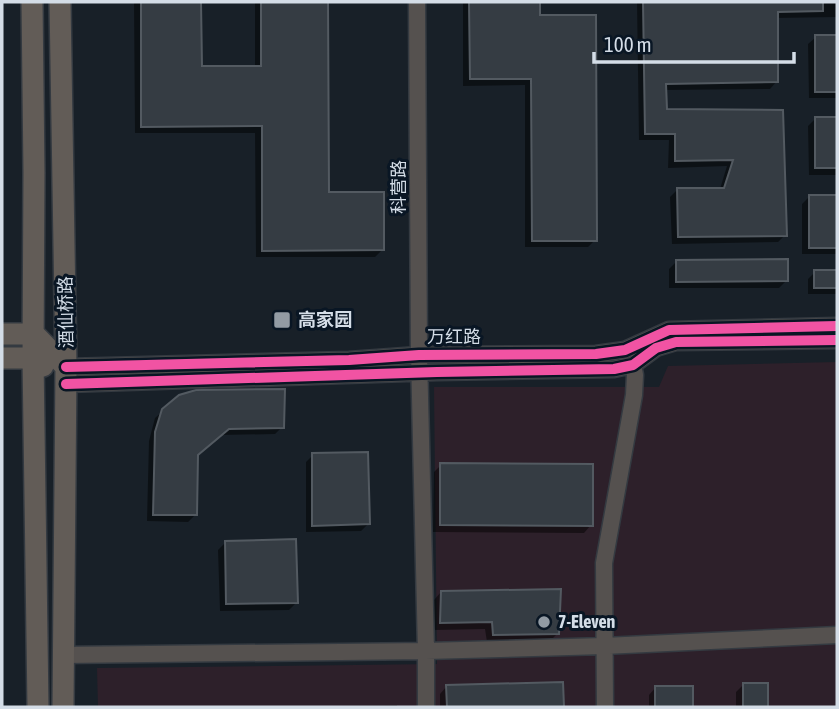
<svg xmlns="http://www.w3.org/2000/svg" width="839" height="709" viewBox="0 0 839 709" font-family="'Asap Condensed','Noto Sans SC',sans-serif">
<style>
.commercial{fill:#2d202a}
.shadow{fill:#0007}
.building{fill:#353c43;stroke:#535a61;stroke-width:2}
.lines{fill:none;stroke-linecap:round;stroke-linejoin:round}
.minor-casing{stroke:#343a41;stroke-width:19}
.major-casing{stroke:#343a41;stroke-width:24}
.minor{stroke:#55514f;stroke-width:16}
.major{stroke:#625c57;stroke-width:21}
.cycleway-casing{stroke:#091624;stroke-width:15}
.cycleway{stroke:#f153a3;stroke-width:10}
.poi-dot{fill:#929ba4;stroke:#091624;stroke-width:2.5}
.labels{text-anchor:middle;stroke-width:6;stroke-linejoin:round;paint-order:stroke}
.street-label{font-size:18px;fill:#d4dde7;stroke:#091624}
.poi-label{font-size:18px;font-weight:bold;fill:#d4dde7;stroke:#091624;text-anchor:start}
</style>
<rect width="100%" height="100%" fill="#182028"/>
<path class="commercial" d="M837,362V707H98L97,668L437,664L434,387H659L668,366Z"/>
<path class="shadow" d="M134,2H200V68H255V2H326L327,194L382,250L375,257H256L255,133H135Z
M463,2H538V17L595,240L588,247H525V85L463,86Z
M637,2H837V17L776,18L777,81L770,89L665,90V111L781,112L785,235L778,242L672,244L670,197L677,190L720,189L727,166L668,168L669,140H639Z
M816,37H837V98H809L808,44Z
M837,118V175H809L808,126L815,119Z
M809,197H837V254H802V204Z
M676,262L787,280L779,288H669V269Z
M815,272H837V294H808V279Z
M163,411L282,427L275,434L220,435L196,456L195,515L188,522L147,521L149,441L155,418Z
M313,455L368,524L361,531L306,532V462Z
M441,465L591,525L584,533L433,532L434,472Z
M226,542L297,602L289,610L220,611L218,550Z
M441,592L558,633L550,641L487,642L485,629L434,630V600Z
M561,684L562,707H440V694L447,686Z
M743,685H766V707H736V692Z
M656,687H691V707H649V695Z
M397,705V707H268Z"/>
<path class="building" d="M141,2H201L202,66H261V2H328L329,192H384V250L262,251V126L141,127Z
M469,2H540V15H596L597,241H532L531,79H470Z
M643,2H823V11L778,12V82L666,84L667,109L783,110L787,236L678,237L677,188H724L733,160L675,161V134H645Z
M815,35H837V92H815Z
M815,117H837V168H815Z
M809,195H837V248H809Z
M788,259V281L676,282V260Z
M814,270H837V288H814Z
M285,389L284,428L229,429L198,455L197,515H153L155,432L162,409L179,395L196,390Z
M368,452L370,524L312,526V453Z
M440,463L593,464V526L440,525Z
M296,539L298,603L226,604L225,541Z
M561,589L559,634L493,635L492,622L440,623L441,591Z
M563,682L564,707H447L446,685Z
M743,683H768V707H743Z
M655,686H693V707H655Z"/>
<g class="lines">
<g class="minor-casing">
<path id="minor" d="M417,2L419,355L426,651V707
M66,367L349,360L419,355L596,354L625,350L669,330L837,326
M66,384L437,372L614,369L633,365L656,348L676,342L837,340
M62,655L426,651L604,646L837,635
M605,707L604,563L634,395L635,375L633,365"/>
</g>
<g class="major-casing">
<path id="major" d="M32,2L34,173L33,358L38,707
M60,2L66,367L63,707
M2,334H34L66,367
M2,358H33L43,366"/>
</g>
<use href="#minor" class="minor"/>
<use href="#major" class="major"/>
<g class="cycleway-casing">
<path id="cycleway" d="M66,367L349,360L419,355L596,354L625,350L669,330L837,326
M66,384L437,372L614,369L633,365L656,348L676,342L837,340"/>
</g>
<use href="#cycleway" class="cycleway"/>
</g>
<g class="poi-dot">
<rect x="273" y="311" width="18" height="18" rx="3.5"/>
<circle cx="544" cy="622" r="7"/>
</g>
<g class="labels">
<g class="street-label">
<text transform="translate(399 187) rotate(-90)" y="6">科营路</text>
<text transform="translate(66 312) rotate(-91)" y="6">酒仙桥路</text>
<text x="454" y="343">万红路</text>
</g>
<g class="poi-label">
<text x="298" y="326">高家园</text>
<text x="558" y="628">7-Eleven</text>
</g>
</g>
<rect width="839" height="709" fill="none" stroke="#d4dde7" stroke-width="7"/>
<path d="M594 52v10h200v-10" fill="none" stroke="#d4dde7" stroke-width="3.5"/>
<text x="604" y="52" font-size="21" fill="#d4dde7" stroke="#091624" stroke-width="5" paint-order="stroke">100 m</text>
</svg>
